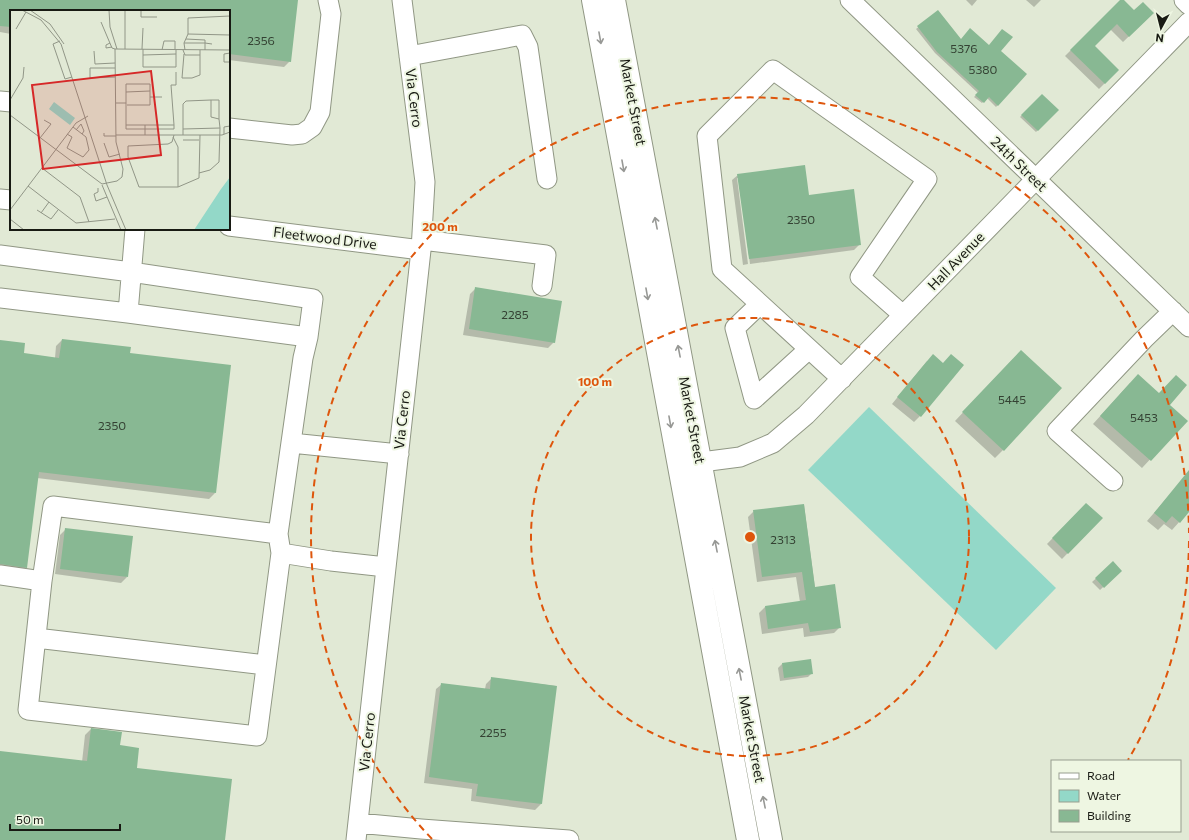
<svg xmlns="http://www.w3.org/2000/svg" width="1189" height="840" viewBox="0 0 1189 840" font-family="Commissioner,sans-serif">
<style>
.water{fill:#93d8c8}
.shadow{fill:#0003}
.building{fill:#88b893}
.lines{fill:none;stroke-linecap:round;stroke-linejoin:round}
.minor-casing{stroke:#909784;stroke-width:21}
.major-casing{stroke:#909784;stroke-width:24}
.minor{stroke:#fff;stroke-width:19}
.major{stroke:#fff;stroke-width:22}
.oneway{stroke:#979895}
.ring{fill:none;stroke:#de560c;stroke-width:2;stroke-dasharray:7 5}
.labels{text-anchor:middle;stroke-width:4;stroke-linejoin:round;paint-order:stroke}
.number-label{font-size:12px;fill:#344233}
.street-label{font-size:14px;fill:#181a13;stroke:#eef6e2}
.inset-road{fill:none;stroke:#919687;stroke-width:1}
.view{fill:#d62828;fill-opacity:0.15;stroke:#d62828;stroke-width:2}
.inset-edge{fill:none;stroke:#181a13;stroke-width:2}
.centre{fill:#de560c;stroke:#eef6e2;stroke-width:2}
.ring-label{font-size:12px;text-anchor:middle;font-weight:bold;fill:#de560c;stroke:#eef6e2;stroke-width:4;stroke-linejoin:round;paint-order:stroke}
</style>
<rect width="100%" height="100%" fill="#e1e9d5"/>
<path class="water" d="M869,407L1056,588L996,650L808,470Z"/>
<path class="shadow" d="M0,0H297L290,61L284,67L229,60V11H11V34L0,32Z
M966,0H977L972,6Z
M1026,0H1041L1034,7Z
M1121,0H1123L1134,11L1153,13L1123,42L1110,29L1094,46L1118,70L1099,89L1065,56Z
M938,11L961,40L989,46L1000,52L1026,74L996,107L987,98L982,103L974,97L978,93L935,53L916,29Z
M1042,95L1058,110L1036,132L1020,117Z
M738,175L808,196L860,244L854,250L750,264L739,178H737L748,264L743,265L732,180Z
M476,288L554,342L548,348L463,335L470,294Z
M62,340L129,354L215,493L209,499L37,478L26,567L20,573L0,570V341L23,354L55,358L56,346Z
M1013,359L1003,450L995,458L955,421Z
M927,361L920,416L914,422L892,404Z
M1130,383L1168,405L1186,421L1142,468L1093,424Z
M1184,478L1189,482V511L1172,530L1164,524L1158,530L1147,521Z
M1086,504L1101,519L1062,559L1047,544Z
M804,505L815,588L840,627L834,633L804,637L803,628L762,634L759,613L765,607L800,602L796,577L757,582L748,517L754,511Z
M66,529L127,577L121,583L55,574L60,535Z
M1113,563L1120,571L1100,590L1092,582Z
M782,664L812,673L808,677L780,681L778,668Z
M492,678L556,686L541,804L535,810L471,801L472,789L424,783L436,689L442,684L485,689L486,684Z
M91,729L119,746L136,769L224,840H0V752L82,762L85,735Z"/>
<path class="building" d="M0,0H298L291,62L229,54V11H11V27L0,26Z
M1120,0H1124L1134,10L1143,2L1154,13L1129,37L1117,24L1095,46L1119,70L1105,84L1070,50Z
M938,10L961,39L970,28L989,45L1002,29L1013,37L1001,51L1027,74L998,106L989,97L984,103L975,95L979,91L937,52L917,26Z
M1042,94L1059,110L1038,131L1021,115Z
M805,165L809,195L854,189L861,245L749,259L737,174Z
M475,287L562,301L555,343L469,329Z
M62,339L131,347L130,353L231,365L216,493L39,472L27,568L0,564V340L25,343L24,353L59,358Z
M1021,350L1062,388L1004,451L962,412Z
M933,354L943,363L951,354L964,365L921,417L897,397Z
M1138,374L1159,393L1176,375L1187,385L1170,405L1188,421L1151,461L1100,416Z
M1189,470V512L1180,523L1172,516L1166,523L1154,513Z
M1086,503L1103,518L1068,554L1052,538Z
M804,504L815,587L835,584L841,628L810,632L808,623L768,629L765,606L806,600L802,572L762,577L753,510Z
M65,528L133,536L128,577L60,569Z
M1113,561L1122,571L1104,588L1095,578Z
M811,659L813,674L784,678L782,663Z
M491,677L557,686L542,804L476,796L478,784L429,777L441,683L490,689Z
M91,728L122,732L120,745L139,748L137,768L232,779L225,840H0V751L87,761Z"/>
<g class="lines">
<g class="minor-casing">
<path id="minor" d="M850,0L1189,327
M1184,0L1189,5
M409,56L522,35L528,47L547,179
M0,101L11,102
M229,128L292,135L302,134L312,127L320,112L331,14L328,0
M0,199L11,200
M229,226L421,250
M422,240L546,255L542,286
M0,255L131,272L313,299L308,337L128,313L0,298
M760,304L735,328L754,399L809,349
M128,313L135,229
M308,337L303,358L278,534L281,553L331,561L386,567
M842,379L722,269L707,136L773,70L927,179L860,277L903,315
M291,443L399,454
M686,464L740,457L773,443L806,415L1189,22
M1113,481L1057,431L1144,339L1173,311
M0,575L42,581L53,506L278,534
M42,581L28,710L257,736L281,553
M36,638L266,665
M358,823L421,829L569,840
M356,840L421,250L425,182L402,0"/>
</g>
<g class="major-casing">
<path id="major" d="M593,0L748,840
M614,0L771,840"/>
</g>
<use href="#minor" class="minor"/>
<use href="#major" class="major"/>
</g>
<defs><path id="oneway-shaft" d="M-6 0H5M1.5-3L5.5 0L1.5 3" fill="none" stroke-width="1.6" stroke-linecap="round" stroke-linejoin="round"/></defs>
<g class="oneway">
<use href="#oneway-shaft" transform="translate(600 38) rotate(80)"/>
<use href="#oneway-shaft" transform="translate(623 166) rotate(80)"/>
<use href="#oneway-shaft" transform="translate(656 223) rotate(-101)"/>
<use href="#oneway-shaft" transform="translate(647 294) rotate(80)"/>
<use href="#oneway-shaft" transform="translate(679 351) rotate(-101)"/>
<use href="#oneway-shaft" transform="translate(670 422) rotate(80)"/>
<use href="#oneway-shaft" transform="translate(716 546) rotate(-101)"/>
<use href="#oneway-shaft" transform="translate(740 674) rotate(-101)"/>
<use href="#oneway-shaft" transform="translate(764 802) rotate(-101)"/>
</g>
<g class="ring">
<circle cx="750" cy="537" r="219"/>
<path d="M1189 541A439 439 0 0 1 1128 760M432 839A439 439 0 1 1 1189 533"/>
</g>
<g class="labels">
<g class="number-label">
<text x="261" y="45">2356</text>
<text x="964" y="53">5376</text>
<text x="983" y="74">5380</text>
<text x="801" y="224">2350</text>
<text x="515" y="319">2285</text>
<text x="1012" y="404">5445</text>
<text x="1144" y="422">5453</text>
<text x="112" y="430">2350</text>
<text x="783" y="544">2313</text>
<text x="493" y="737">2255</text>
</g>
<g class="street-label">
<text transform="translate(414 98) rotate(83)" y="5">Via Cerro</text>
<text transform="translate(633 102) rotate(79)" y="5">Market Street</text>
<text transform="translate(1019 164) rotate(44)" y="5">24th Street</text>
<text transform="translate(325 238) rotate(7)" y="5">Fleetwood Drive</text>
<text transform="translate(956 261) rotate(-46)" y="5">Hall Avenue</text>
<text transform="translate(402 420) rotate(-84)" y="5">Via Cerro</text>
<text transform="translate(692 420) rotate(79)" y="5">Market Street</text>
<text transform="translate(752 739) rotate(79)" y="5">Market Street</text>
<text transform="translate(367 742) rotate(-84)" y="5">Via Cerro</text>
</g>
</g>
<g transform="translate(10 10)">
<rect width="220" height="220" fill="#e1e9d5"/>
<path d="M44,92L65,108L60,115L39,99ZM220,167V220H184L211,179Z" fill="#93d8c8"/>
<path class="inset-road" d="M12,0L31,10L51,34L97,175L116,220M20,0L40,14L54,34M99,0L100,17L107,39M131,0V7H147M152,0H166M115,1V39M91,12L102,38L105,39M6,19L16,2M178,24L220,25M176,29L195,30V33L202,34M50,31L43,34L55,69L62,67M100,33L96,35V38L102,37M174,33L178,24V8L220,6M105,39L220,40M132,39L133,18M133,39V57H166V40M152,40L154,31H165V40M173,40L175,45H190V40M175,40L174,33H195V40M84,41L85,54L105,53M220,43L214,44V52H220M174,44L172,68H182L190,65V45M133,45L166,44M105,58H80V68L105,67M116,82L140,81M0,90L13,68L14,57M106,93H116V115M116,93V74H140V87M117,95H140V87H152M0,105L92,174L107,171L112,167L113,159L106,132L105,39M135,115H164V119H116V115H135V125M164,115L161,75H166V62M173,119L210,118M66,120L71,114L74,121L72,124M94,123V126H106M57,124L62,127L57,138L73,147L79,140L76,127L63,117M214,124V117L220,116M106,125H212L220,122M173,125V94L176,91L201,90M163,127L168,137V177H129L118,147V136L158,134L162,132L164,125M30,128L41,114L34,110M173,130H189M94,133L99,147L110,144M32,158L70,187L79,212M189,163L200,160L209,152L210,118L209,109V90H201V107L209,109M92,175L111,220M18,176L66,213L105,209M168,177L189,168L190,125M88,178V182L84,184L86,191L97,187M0,200L66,113L78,106M27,200L41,209L48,200M31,203L39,192M0,209L14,220"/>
<path class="view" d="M141,61L151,145L33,159L22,75Z"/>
<rect width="220" height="220" class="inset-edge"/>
</g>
<circle cx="750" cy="537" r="6" class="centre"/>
<g class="ring-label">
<text x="440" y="231">200 m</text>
<text x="595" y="386">100 m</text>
</g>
<rect x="1051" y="760" width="130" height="72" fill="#eef6e2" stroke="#989e8f"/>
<rect x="1059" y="773" width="20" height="6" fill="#ffffff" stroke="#989e8f"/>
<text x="1087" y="780" font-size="12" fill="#181a13">Road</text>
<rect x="1059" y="790" width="20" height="12" fill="#93d8c8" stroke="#989e8f"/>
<text x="1087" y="800" font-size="12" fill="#181a13">Water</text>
<rect x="1059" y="810" width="20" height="12" fill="#88b893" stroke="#989e8f"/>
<text x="1087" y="820" font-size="12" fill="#181a13">Building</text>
<g transform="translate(1161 28) rotate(187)" stroke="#eef6e2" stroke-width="3" paint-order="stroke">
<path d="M0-3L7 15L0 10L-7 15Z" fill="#181a13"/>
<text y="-6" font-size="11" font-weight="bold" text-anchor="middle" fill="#181a13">N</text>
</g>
<path d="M10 824v6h110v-6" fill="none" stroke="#181a13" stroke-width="2"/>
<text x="16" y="824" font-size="12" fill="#181a13" stroke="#eef6e2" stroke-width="3" paint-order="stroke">50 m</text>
</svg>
